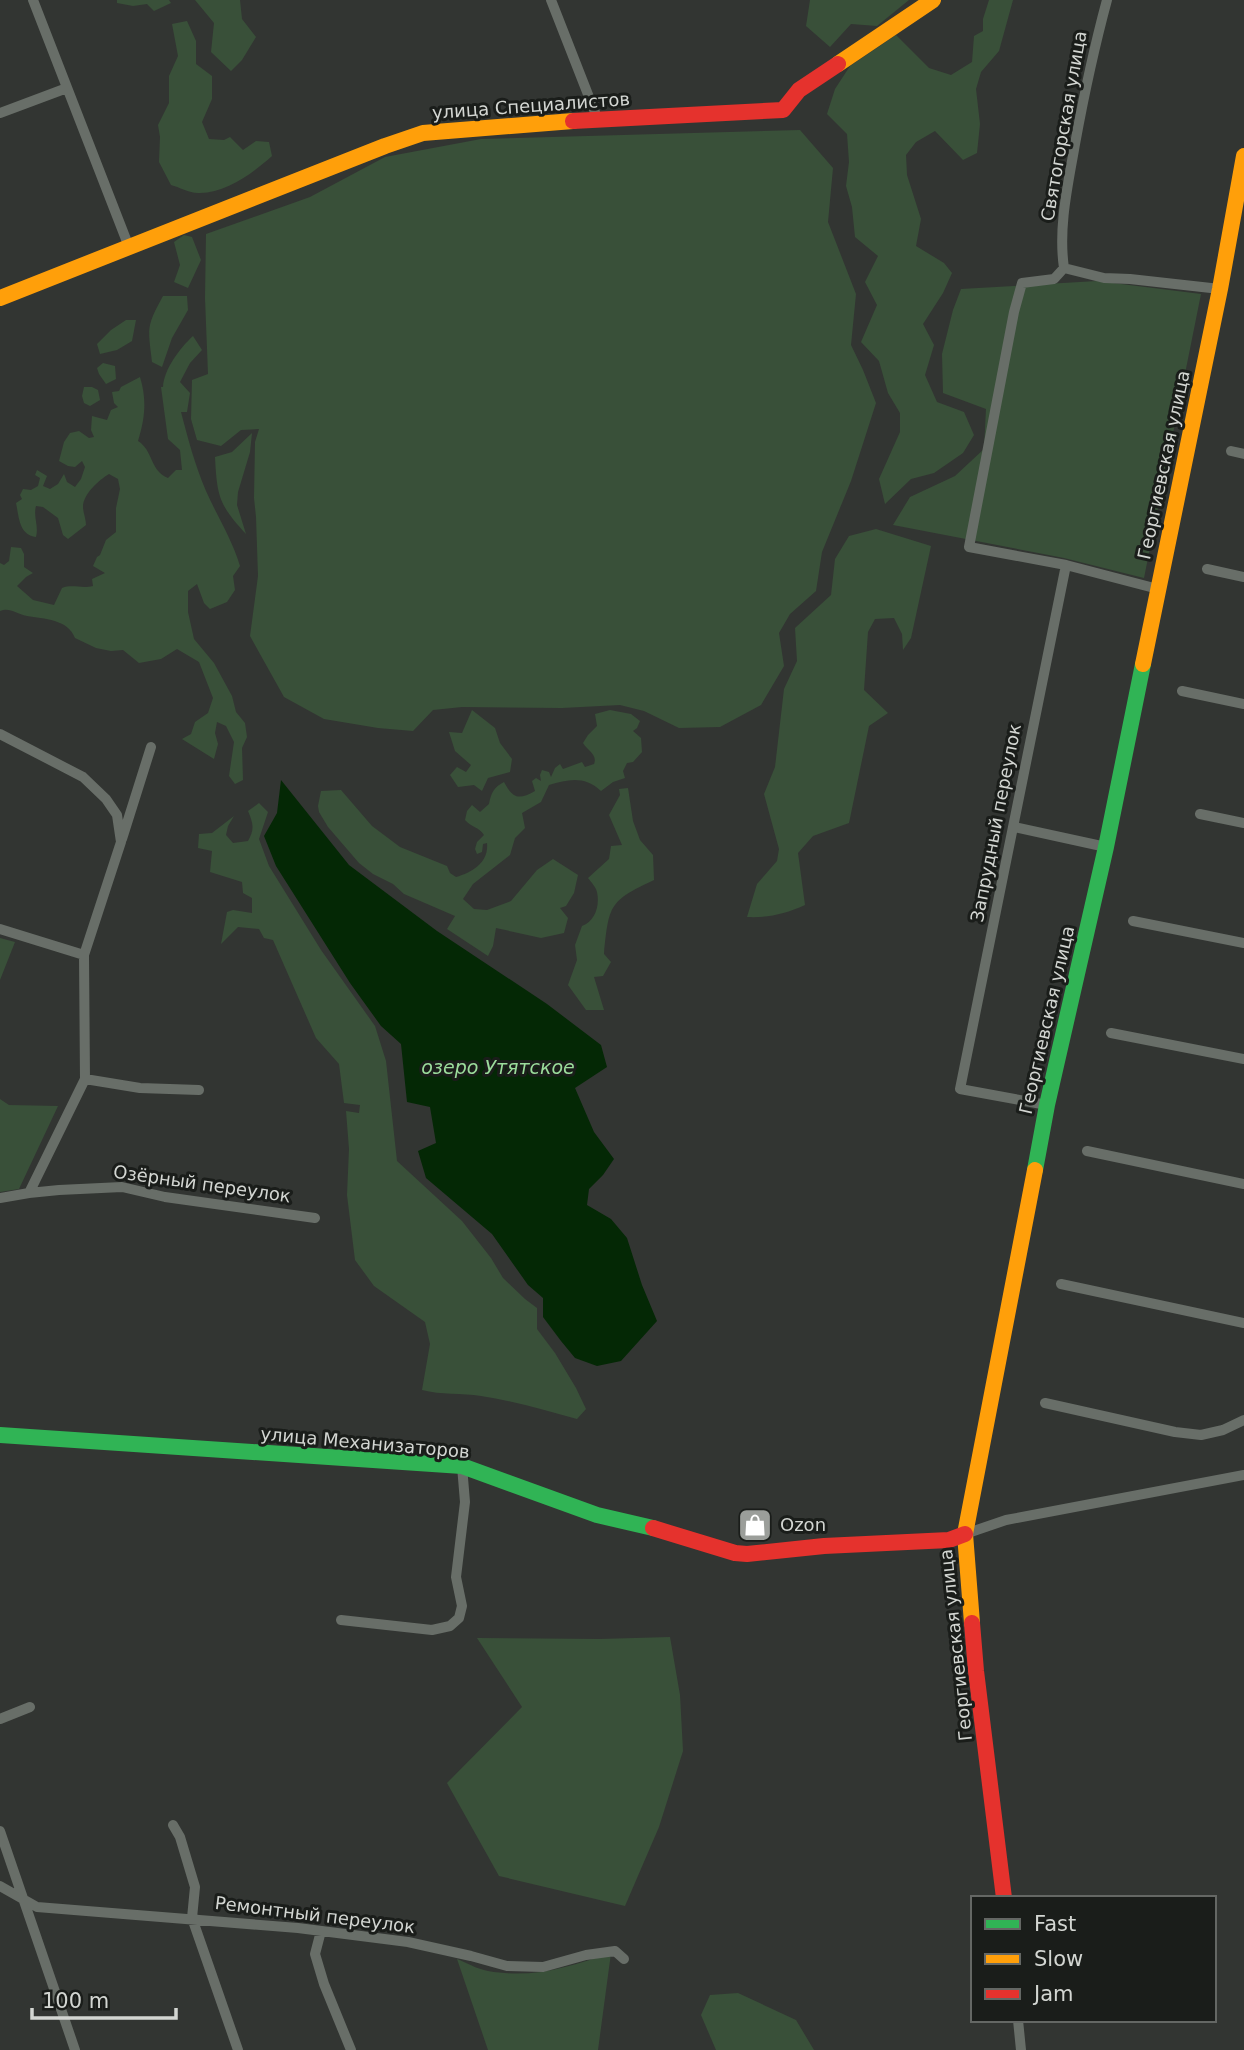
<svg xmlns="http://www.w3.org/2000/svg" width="1244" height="2050" viewBox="0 0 1244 2050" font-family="'DejaVu Sans',sans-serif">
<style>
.green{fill:#395039}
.water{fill:#042805}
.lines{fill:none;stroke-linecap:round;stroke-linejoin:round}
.street{stroke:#686e68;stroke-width:10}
.fast{stroke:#30b455;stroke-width:16}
.slow{stroke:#ff9f0a;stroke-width:16}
.jam{stroke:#e5322d;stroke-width:16}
.labels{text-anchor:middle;stroke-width:6;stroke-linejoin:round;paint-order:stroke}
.street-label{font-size:18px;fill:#d3d6d2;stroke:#1a1d1a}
.poi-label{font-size:18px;fill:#d3d6d2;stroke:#1a1d1a;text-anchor:start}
.water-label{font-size:19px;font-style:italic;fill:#9bdc9b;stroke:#1a1d1a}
</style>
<rect width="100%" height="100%" fill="#323532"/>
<path class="green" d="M117,0H169L171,3L154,11L147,4L133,6L117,3Z
M195,0H240L242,19L256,37L242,60L231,71L211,52L214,23Z
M810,0H909L877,26L851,24L830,47L806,26Z
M989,0H1013L999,51L981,72L976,89L980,124L977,153L963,160L935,131L916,142L906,155L907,175L921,219L916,246L944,263L952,273L943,293L923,324L934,345L925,375L937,402L964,412L974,435L963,453L934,473L911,479L885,504L879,479L900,432V413L888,393L879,361L861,342L877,305L865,282L878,256L855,237L852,207L846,186L849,162L847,134L827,114L835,89L850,66L896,35L929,68L951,75L972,62L974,36L983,31V19Z
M187,21L196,41V64L212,76V99L202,122L209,139L224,140L230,137L243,150L256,141L269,142L272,156C253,173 225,194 198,193C189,193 179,187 171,185L159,162L160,137L158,125L169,103V76L178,56L172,24Z
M800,130L833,168L828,222L856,294L851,345L863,370L876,403L851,481L822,552L816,591L790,614L779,633L784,666L761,705L720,727L679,728L644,711L620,705L562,708L462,707L433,710L413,731L378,728L324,719L284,697L250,636L258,576L256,517L254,498L255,442L259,429L241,430L221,446L197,440L191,419L192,380L208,374L205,298L206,234L310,197L385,157L481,139Z
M184,235L192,237L201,260L188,288L174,282L180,265L174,242Z
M1097,281L1201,294L1144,578L1064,558L893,525L910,497L955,476L984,449L986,409L943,393L942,354L953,310L961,289Z
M163,296H187L188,310L172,338L162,367L152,362C148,328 146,327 163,296Z
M126,320H136L132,341L117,350L100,354L97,344L111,330Z
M193,336L202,350L190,363L180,382L190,393L187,412H181C188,439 195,465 206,491C217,516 232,539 240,566L233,576L235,590L227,602L210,609L204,603L197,584L188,591V612L194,639L214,663L232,696L236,712L245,723L247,737L242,748L243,780L235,784L229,776L234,742L226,726L217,722L215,733L218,744L214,759L182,739L191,734L195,722L208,713L213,698L199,662L177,649L161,659L139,663L123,650L111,651L96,648L75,638C68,619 44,619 27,616C16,614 10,607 0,611V563L4,565L9,561L11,547L21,548L24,554V567L33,573L26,577L17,586L33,600L54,605L62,588C73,584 81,589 93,586L92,579L105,573L93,566L97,557L100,555L106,540L116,532V508L120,489L118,479L109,474C99,480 83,494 83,507C83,512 86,519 86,525L68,539L63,535L58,518L43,507L36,506C33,517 39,526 36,537C19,535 19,517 16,503L22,499L20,495L23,489L31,490L38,486L40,478L35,475L37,470L47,476L43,486L50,489L58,484L64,474L67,482L75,487L81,479L85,467L82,461L75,467L68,466L59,461L64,442L70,433L79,431L89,438L94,437L91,430L92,416L107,420L111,410L118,407L114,403L112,392L119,391L121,387L140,377C147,400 145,418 138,441C153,450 150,471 168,478L176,470H182L180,450L168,439L161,387H163C164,369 180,348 193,336Z
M103,363L115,366L116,379L106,384L99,374L97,368Z
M92,387L98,390L100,400L90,406L84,403L82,396L84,387Z
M252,433L250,452L238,492L237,505L246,534C219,505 217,496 215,457L232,452Z
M876,529L931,546L911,638L903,650L902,634L894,618L875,619L868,632L864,690L888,713L869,726L849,823L813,836L798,853L805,905C785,914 768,918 747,917L757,884L777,861L779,849L764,794L775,767L784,689L797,661L795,628L831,595L835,559L849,536Z
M472,710L495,728L500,743L512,759L510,772L488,778L482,791L474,785L458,787L450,775L457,767L466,772L471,765L455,751L449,732L462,733Z
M610,710L631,714L640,721L637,728L633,731L641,738L642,752L633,762L627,763L623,771L625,778L613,782L601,791C585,776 569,779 549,785L541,802L522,813L525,828L515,838L510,855L473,884L463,899L474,909L487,910L511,901L537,870L553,859L578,875L574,893L566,906L560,908L568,918L564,933L541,938L496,928L493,946L488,956L447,929L455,916L404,894L393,884L373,874L359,863L328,827L319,812L318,806L321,791L341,790L372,826L400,847L447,866L450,873L456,877C473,872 489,862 487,843L483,844L482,852L477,854L475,849L477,842L484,835C479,827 471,827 465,820L467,811L472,805L480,812L489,804C491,793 494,787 504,782C513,799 519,800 535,791L532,781L536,778L541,781L540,775L542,770L549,772L551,777L555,768L560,764L563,769L582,762L585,767L594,764C598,755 587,750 583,743L588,735L597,726L595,714Z
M628,788L633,821L640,840L653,855L654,880C609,901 609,905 604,954L611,962L603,976L594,977L604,1010H586L568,985L577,960L575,945L582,926C595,921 600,906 597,892C596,887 591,882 588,878L609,859L611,846L622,845L609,815L620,795L619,789Z
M259,803L268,812L259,839L269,866L321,950L375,1026L386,1061L397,1161L462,1221L491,1258L503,1278L525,1299L537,1308V1329L555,1353L576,1388L586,1409L577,1419C545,1410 514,1401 481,1396C462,1393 441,1395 422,1390L430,1344L425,1322L374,1286L355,1260L347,1195L349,1149L346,1111L359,1113L360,1105L344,1103L339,1064L316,1038L273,940L264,938L259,929L238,927L221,944L227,912L233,910L252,913V898L243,893L242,882L210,872L212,851L198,848L199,834L212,833L234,816L228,826L226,835L233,843L248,841C255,829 253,823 248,811Z
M0,938L15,942L0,980Z
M0,1099L9,1105L58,1106L19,1189L0,1192Z
M670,1637L680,1695L683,1751L659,1827L625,1906L499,1876L447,1783L522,1707L477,1638L600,1639Z
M611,1953L598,2050H488L457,1959C467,1963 477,1969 488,1971C533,1979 569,1967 611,1953Z
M738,1993L796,2020L814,2050H716L701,2015L710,1995Z"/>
<path class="water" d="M281,780L349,865L437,931L547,1004L601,1045L607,1067L575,1088L594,1132L614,1159L603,1175L589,1189L587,1205L611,1219L627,1238L642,1285L657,1321L621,1361L597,1366L575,1358L561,1341L543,1317V1298L528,1285L492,1234L426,1178L418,1151L436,1143L430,1107L407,1102L401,1044L381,1026L350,983L276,866L264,836L277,813Z"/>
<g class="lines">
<path class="street" d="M33,0L129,247
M551,0L598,120
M1107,0C1094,48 1084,95 1075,144C1068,185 1058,227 1064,268L1104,278L1130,279L1220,289
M0,113L67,88
M1064,268L1054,279L1022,283L1014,312L969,547L1066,565L1158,589
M1231,451L1244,454
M1207,569L1244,577
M1182,691L1244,704
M0,734L83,777L106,799L117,815L121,842L84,955L85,1079L29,1193
M1200,814L1244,823
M1014,827L1106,847
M122,839L151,747
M1133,921L1244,943
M0,929L84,955
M1111,1033L1244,1059
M85,1079L140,1088L199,1090
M1047,1105L960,1089L1066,565
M1087,1151L1244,1184
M0,1198L29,1193L59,1190L122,1187L165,1197L315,1218
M1061,1284L1244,1323
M1045,1403L1175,1432L1201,1435L1223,1430L1244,1420
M965,1534L1006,1520L1244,1475
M341,1620L432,1630L450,1626L459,1618L462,1606L456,1577L465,1502L462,1466
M0,1719L30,1707
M173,1825L180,1837L195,1887L192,1918L238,2050
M0,1831L75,2050
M0,1886L37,1907L298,1928L408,1942L471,1956L507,1966L543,1967L586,1955L615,1951L624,1959
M321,1931L315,1954L324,1984L351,2050
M1018,2020L1021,2050"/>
<path class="fast" d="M1035,1170L1047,1105L1106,847L1143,664
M0,1435L462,1466L597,1515L653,1528"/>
<path class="slow" d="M838,64L933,0
M0,298L385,146L423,133L573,121
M1143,664L1220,289L1244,156
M972,1623L965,1534L1035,1170"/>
<path class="jam" d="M573,121L783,110L799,90L838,64
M653,1528L735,1553L747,1554L824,1546L949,1540L965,1534
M972,1623L976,1671L1004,1898"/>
</g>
<defs>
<g id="shop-square" transform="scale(1.75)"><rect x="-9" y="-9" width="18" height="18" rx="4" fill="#9b9e9a" stroke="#1a1d1a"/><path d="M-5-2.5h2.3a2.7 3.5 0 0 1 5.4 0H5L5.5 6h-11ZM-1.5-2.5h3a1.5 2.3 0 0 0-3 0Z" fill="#fff"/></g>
</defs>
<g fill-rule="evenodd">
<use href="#shop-square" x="755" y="1525"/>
</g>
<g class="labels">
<g class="street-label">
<text transform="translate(531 106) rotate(-4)" y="6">улица Специалистов</text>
<text transform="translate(1064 126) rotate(-80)" y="6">Святогорская улица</text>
<text transform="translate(1164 465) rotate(-78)" y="6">Георгиевская улица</text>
<text transform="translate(996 823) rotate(-79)" y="6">Запрудный переулок</text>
<text transform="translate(1047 1020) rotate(-77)" y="6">Георгиевская улица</text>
<text transform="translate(202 1184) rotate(8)" y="6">Озёрный переулок</text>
<text transform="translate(365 1443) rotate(5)" y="6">улица Механизаторов</text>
<text transform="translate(956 1645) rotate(-96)" y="6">Георгиевская улица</text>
<text transform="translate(315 1915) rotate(7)" y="6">Ремонтный переулок</text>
</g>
<g class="poi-label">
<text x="780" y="1531">Ozon</text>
</g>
<g class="water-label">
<text x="498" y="1074">озеро Утятское</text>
</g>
</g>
<rect x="971" y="1896" width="245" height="126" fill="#1a1d1a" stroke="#646764" stroke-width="2"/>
<rect x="985" y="1919" width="35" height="10" fill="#30b455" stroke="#646764" stroke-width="2"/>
<text x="1034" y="1931" font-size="21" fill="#d3d6d2">Fast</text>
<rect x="985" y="1954" width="35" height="10" fill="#ff9f0a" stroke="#646764" stroke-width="2"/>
<text x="1034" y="1966" font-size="21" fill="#d3d6d2">Slow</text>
<rect x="985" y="1989" width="35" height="10" fill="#e5322d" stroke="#646764" stroke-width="2"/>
<text x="1034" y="2001" font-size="21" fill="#d3d6d2">Jam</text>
<path d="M32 2008v10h144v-10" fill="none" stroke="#d3d6d2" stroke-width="3.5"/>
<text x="42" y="2008" font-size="21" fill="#d3d6d2" stroke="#1a1d1a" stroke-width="5" paint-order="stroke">100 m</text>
</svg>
